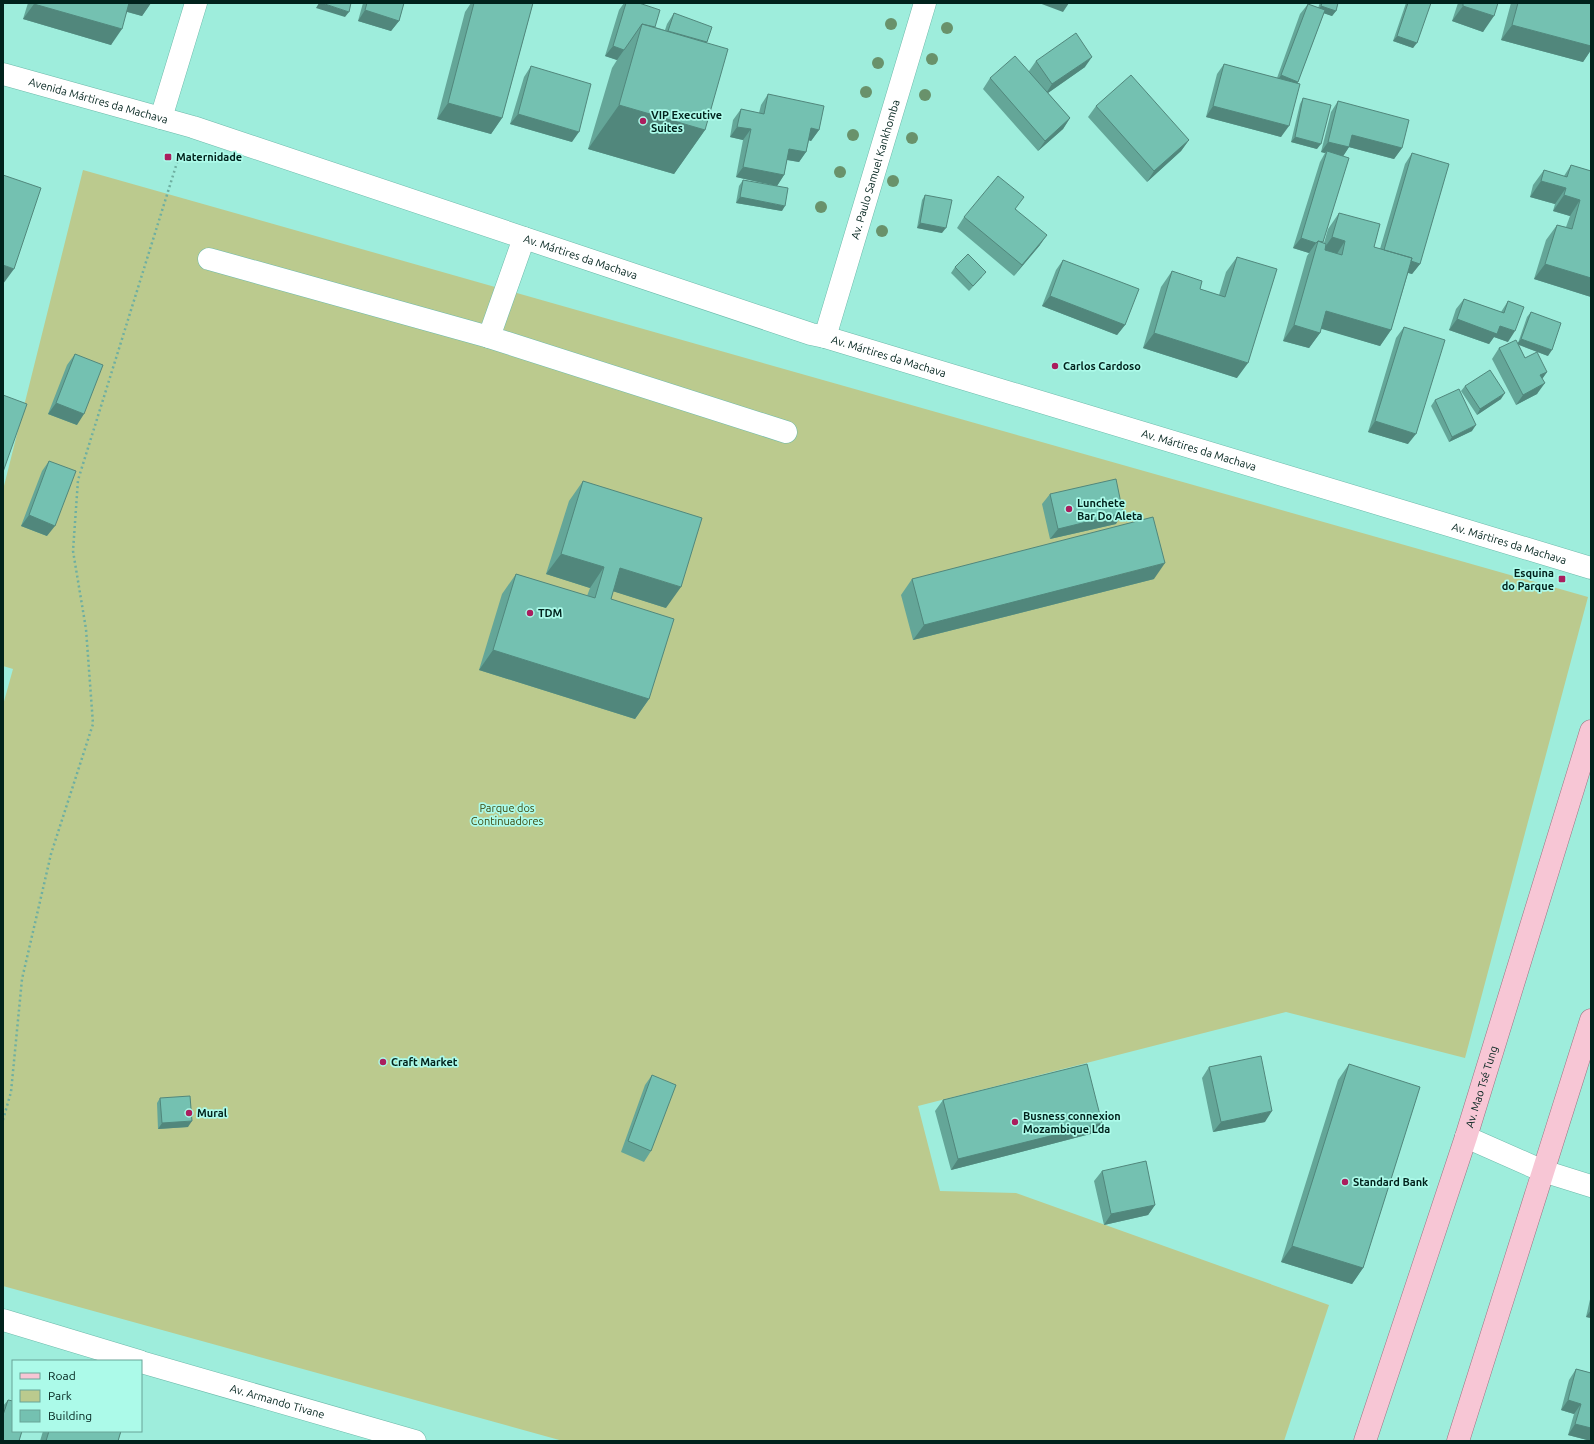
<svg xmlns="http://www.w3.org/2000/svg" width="1594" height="1444" viewBox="0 0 1594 1444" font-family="Ubuntu,sans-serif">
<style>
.green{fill:#bbca8e}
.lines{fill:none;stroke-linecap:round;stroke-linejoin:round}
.minor-casing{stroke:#6cb9aa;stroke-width:23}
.major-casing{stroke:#9d7482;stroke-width:23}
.path{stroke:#6eafa1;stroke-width:2.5;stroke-dasharray:2 3;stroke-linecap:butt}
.minor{stroke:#fff;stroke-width:22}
.major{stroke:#f7c6d5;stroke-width:22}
.tree{fill:#69926b}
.wall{fill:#64a698}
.shaded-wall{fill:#51877c}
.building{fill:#74c1b1;stroke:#51877c}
.poi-dot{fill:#aa1e5e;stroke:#acfae9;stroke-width:1.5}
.labels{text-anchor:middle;stroke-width:3.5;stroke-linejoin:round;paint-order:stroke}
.street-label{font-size:11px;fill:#01221c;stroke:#acfae9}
.poi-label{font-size:11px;font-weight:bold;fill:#01221c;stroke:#acfae9;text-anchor:start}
.park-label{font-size:11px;fill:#3d480e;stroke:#acfae9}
</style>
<rect width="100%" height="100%" fill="#9eeddc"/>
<path class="green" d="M83,170L1588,597L1465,1058L1286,1012L918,1106L940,1191L1016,1193L1329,1305L1284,1441H563L3,1286V705L13,669L3,666V490Z"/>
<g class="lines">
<g class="minor-casing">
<g id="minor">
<path id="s1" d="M3,74L193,127L811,334L825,337L1591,568"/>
<path d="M161,118L196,3"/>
<path d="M524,238L489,337L786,432"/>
<path d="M209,259L489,337"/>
<path id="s2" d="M825,337L925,3"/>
<path d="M1466,1137L1543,1171L1591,1186"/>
<path d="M3,1320L139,1361"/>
<path id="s3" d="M141,1362L415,1441"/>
</g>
</g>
<g class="major-casing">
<g id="major">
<path id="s4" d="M1365,1441L1466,1137L1591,731"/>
<path d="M1458,1441L1591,1020"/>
</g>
</g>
<path class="path" d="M3,1120L11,1092L22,979L51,854L93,724L86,629L73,551L78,480L180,153"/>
<use href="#minor" class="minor"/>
<use href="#major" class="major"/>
</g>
<g class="tree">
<circle cx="891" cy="24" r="6"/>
<circle cx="947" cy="28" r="6"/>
<circle cx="932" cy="59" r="6"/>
<circle cx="878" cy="63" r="6"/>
<circle cx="866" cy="92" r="6"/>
<circle cx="925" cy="95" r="6"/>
<circle cx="853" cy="135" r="6"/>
<circle cx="912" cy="138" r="6"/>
<circle cx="840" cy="172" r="6"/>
<circle cx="893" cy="181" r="6"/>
<circle cx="821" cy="207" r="6"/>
<circle cx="882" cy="231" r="6"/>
</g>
<path class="wall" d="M28,3H151L142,16L127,12L111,45L23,19Z
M363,3H404L399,21L391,31L358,21Z
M471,3H533L502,118L491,134L437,119L465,12Z
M624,3H626L655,27L665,30L667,24L674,13L707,42L705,130L674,174L588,149L612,68L617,60L605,56L619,10Z
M1320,3H1338L1336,11L1332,16L1324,13L1297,84L1281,137L1206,117L1217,74L1224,64L1277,78L1300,14L1308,4L1318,8Z
M1406,3H1431L1413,48L1393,41Z
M1458,3H1498L1483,32L1452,21Z
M1511,3H1591V50L1583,62L1501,40Z
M1036,61L1085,67L1048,93L1070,118L1063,129L1038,151L983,89L990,78L1029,71Z
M531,66L572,142L510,124L524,77Z
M768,94L819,130L811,141L809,140L806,152L799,162L787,160L784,175L777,186L736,177L743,140L730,137L733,120L741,109L759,113L761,105Z
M1303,98L1317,149L1291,142L1300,104Z
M1338,101L1402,148L1394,159L1349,147L1343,156L1323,242L1324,243L1328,229L1339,213L1374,247L1380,249L1405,164L1412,153L1420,264L1412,274L1408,273L1391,330L1380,346L1321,328L1320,333L1309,348L1283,341L1307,256L1309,253L1293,248L1320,162L1325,153L1321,152L1331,112Z
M1096,106L1189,140L1181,151L1147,182L1088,117Z
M1571,165L1591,171V297L1534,279L1546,240L1557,225L1566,227L1570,216L1553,211L1555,204L1530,197L1533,185L1544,170L1564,176Z
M743,180L782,211L736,203L739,186Z
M925,195L942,233L917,228L922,200Z
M1016,209L1040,245L1014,276L957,228L964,217Z
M1237,257V378L1143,348L1161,287L1172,271L1200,289L1219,295L1226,272Z
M1063,260L1125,325L1117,335L1042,306L1056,270Z
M955,267L982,277L969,291L951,273Z
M1464,299L1501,312L1508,301V342L1494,337L1489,344L1449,330L1456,309Z
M1531,312L1548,356L1519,345L1525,358L1547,372L1542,379L1537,394L1516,405L1492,359L1499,348L1518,343L1527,317Z
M1404,327L1408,444L1368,432L1396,338Z
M75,354L77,425L48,414L67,365Z
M1465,386L1501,399L1477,415L1461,391Z
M1435,400L1472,431L1449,442L1431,406Z
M49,461L47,536L21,526L42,471Z
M583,481L666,608L613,591L611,599L649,699L635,719L479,670L502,594L516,574L587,596L590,588L546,574L569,501Z
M1050,494L1116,524L1050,539L1042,504Z
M912,579H1154L913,640L901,595Z
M1349,1064L1363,1268L1352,1284L1281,1262L1338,1080Z
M1209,1067L1265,1122L1213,1132L1202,1078Z
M652,1075L651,1151L644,1162L621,1152L645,1085Z
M160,1098L188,1127L158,1129L157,1103Z
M943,1100L1094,1133L951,1170L935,1111Z
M1102,1171L1155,1205L1148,1215L1104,1225L1094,1181Z
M1591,1295V1318L1586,1317Z
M1576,1369L1591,1373V1441L1568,1435L1574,1414L1561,1410L1569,1380Z
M8,1400L3,1441V1406Z
M43,1431H121L118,1441H40Z"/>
<path class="shaded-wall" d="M126,3H151L142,16L121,10Z
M319,3H322L349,12L345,17L316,8Z
M1039,3H1069L1063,12Z
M34,4L122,29L111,45L23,19Z
M1321,6L1336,11L1332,16L1317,11Z
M1463,6L1494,16L1483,32L1452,21Z
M365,10L399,21L391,31L358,21Z
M1512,25L1591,46V50L1583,62L1501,40Z
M1397,36L1417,43L1413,48L1393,41Z
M613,46L624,50L617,60L605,56Z
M1092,57L1085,67L1045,95L1052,84Z
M1281,75L1298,82L1291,92L1274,86Z
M448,103L502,118L491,134L437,119Z
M619,105L705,130L674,174L588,149Z
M1213,106L1289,126L1281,137L1206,117Z
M518,114L579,132L572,142L510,124Z
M1070,118L1063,129L1038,151L1045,141Z
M737,127L751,129L743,140L730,137Z
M811,128L819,130L811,141L804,139Z
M1352,135L1402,148L1394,159L1345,146Z
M1295,137L1321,144L1317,149L1291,142Z
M1189,140L1181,151L1147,182L1154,171Z
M1328,142L1349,147L1342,158L1327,151L1325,153L1321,152Z
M789,149L806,152L799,162L782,159Z
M743,167L784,175L777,186L736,177Z
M1541,181L1566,188L1555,204L1530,197Z
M1564,195L1580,200L1570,216L1553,211Z
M740,197L785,206L782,211L736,203Z
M920,223L946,228L942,233L917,228Z
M1047,235L1040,245L1014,276L1022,265Z
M1332,237L1345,241L1335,257L1321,253Z
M1301,238L1316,243L1309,253L1293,248Z
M1383,252L1420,264L1412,274L1376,263Z
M1545,264L1591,278V297L1534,279Z
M3,265L14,269L3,284Z
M1050,296L1125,325L1117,335L1042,306Z
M1326,311L1391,330L1380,346L1315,327Z
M1457,319L1500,326L1515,331L1508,342L1494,337L1489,344L1449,330Z
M1294,325L1320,333L1309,348L1283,341Z
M1154,333L1248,363L1237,378L1143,348Z
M1521,339L1552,350L1548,356L1517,344Z
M1547,372L1540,382V375Z
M1545,383L1537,394L1516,405L1523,395Z
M1505,393L1501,399L1477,415L1480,409Z
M56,403L84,414L77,425L48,414Z
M1375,421L1416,434L1408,444L1368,432Z
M1476,425L1472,431L1449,442L1452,437Z
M1123,513L1116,524L1050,539L1058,529Z
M29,515L55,526L47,536L21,526Z
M561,554L604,567L590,588L546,574Z
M1165,563L1154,579L913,640L924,625Z
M620,568L681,587L666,608L606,589Z
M493,650L649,699L635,719L479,670Z
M1272,1111L1265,1122L1213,1132L1221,1122Z
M192,1121L188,1127L158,1129L162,1123Z
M1102,1123L1094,1133L951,1170L958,1159Z
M1155,1205L1148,1215L1104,1225L1111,1214Z
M1292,1246L1363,1268L1352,1284L1281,1262Z
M1591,1310V1318L1586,1317Z
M1568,1400L1581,1404L1574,1414L1561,1410Z
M1575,1424L1591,1428V1441L1568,1435Z"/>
<path class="building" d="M34,3H129L122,29L34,4Z
M322,3H351L349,12Z
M367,3H404L399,21L365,10Z
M474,3H533L502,118L448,103Z
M626,3H639L660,10L655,27L642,24L624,50L613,46Z
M1322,3H1338L1336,11L1321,6Z
M1408,3H1431L1417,43L1397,36Z
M1463,3H1498L1494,16L1463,6Z
M1518,3H1591V46L1512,25Z
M1308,4L1325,10L1298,82L1281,75Z
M674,13L712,27L707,42L668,31Z
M642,24L728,49L705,130L619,105Z
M1076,33L1092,57L1052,84L1036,61Z
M1015,56L1070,118L1045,141L990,78Z
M1224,64L1300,84L1289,126L1213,106Z
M531,66L591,84L579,132L518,114Z
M1131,75L1189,140L1154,171L1096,106Z
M768,94L824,106L819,130L811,128L806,152L789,149L784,175L743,167L751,129L737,127L741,109L764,114Z
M1303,98L1331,105L1321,144L1295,137Z
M1338,101L1409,120L1402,148L1352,135L1349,147L1328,142Z
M1327,151L1349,158L1323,242L1318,241L1316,243L1301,238Z
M1412,153L1449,164L1420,264L1411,261L1412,258L1384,250Z
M1571,165L1591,171V278L1545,264L1557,225L1572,229L1580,200L1564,195L1566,188L1541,181L1544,170L1567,177Z
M3,175L41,188L14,269L3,265Z
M998,176L1024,197L1015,209L1047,235L1022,265L964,217Z
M743,180L788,188L785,206L740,197Z
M925,195L952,200L946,228L920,223Z
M1339,213L1380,224L1374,247L1412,258L1391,330L1326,311L1320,333L1294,325L1318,241L1326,244L1325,250L1342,255L1345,241L1332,237Z
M968,254L986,272L973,286L955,267Z
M1237,257L1277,269L1248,363L1154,333L1172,271L1202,281L1200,289L1225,297Z
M1063,260L1139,289L1125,325L1050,296Z
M1464,299L1504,313L1508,301L1524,307L1515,331L1500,326L1497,334L1457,319Z
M1531,312L1561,323L1552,350L1521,339Z
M1404,327L1445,340L1416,434L1375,421Z
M1516,340L1525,358L1537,352L1547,372L1540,375L1545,383L1523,395L1499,348Z
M75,354L103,365L84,414L56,403Z
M1490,370L1505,393L1480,409L1465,386Z
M1459,389L1476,425L1452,437L1435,400Z
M3,395L27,404L3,472Z
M49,461L76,471L55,526L29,515Z
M1116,479L1123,513L1058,529L1050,494Z
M583,481L702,518L681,587L620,568L611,599L674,619L649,699L493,650L516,574L595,598L604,567L561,554Z
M1153,517L1165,563L924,625L912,579Z
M1261,1056L1272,1111L1221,1122L1209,1067Z
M1087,1064L1102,1123L958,1159L943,1100Z
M1349,1064L1420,1087L1363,1268L1292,1246Z
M652,1075L676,1085L651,1151L628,1141Z
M190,1096L192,1121L162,1123L160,1098Z
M1146,1161L1155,1205L1111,1214L1102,1171Z
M1576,1369L1591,1373V1428L1575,1424L1581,1404L1568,1400Z
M8,1400L13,1401V1431H22L19,1441H3V1415Z
M49,1431H121L118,1441H46Z"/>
<g class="poi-dot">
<circle cx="643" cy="121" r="4"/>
<rect x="164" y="153" width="8" height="8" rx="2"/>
<circle cx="1055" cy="366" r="4"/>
<circle cx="1069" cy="509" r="4"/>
<rect x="1558" y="575" width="8" height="8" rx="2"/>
<circle cx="530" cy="613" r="4"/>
<circle cx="383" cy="1062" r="4"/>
<circle cx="189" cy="1113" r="4"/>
<circle cx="1015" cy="1122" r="4"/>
<circle cx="1345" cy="1182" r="4"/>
</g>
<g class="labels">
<g class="street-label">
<text dy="4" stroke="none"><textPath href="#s1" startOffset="99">Avenida Mártires da Machava</textPath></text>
<text dy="4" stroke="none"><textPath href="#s2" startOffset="175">Av. Paulo Samuel Kankhomba</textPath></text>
<text dy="4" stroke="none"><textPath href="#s1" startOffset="606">Av. Mártires da Machava</textPath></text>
<text dy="4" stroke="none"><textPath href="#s1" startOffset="930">Av. Mártires da Machava</textPath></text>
<text dy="4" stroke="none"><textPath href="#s1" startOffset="1254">Av. Mártires da Machava</textPath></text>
<text dy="4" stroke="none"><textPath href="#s1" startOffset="1578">Av. Mártires da Machava</textPath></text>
<text dy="4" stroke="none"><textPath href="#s4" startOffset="373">Av. Mao Tsé Tung</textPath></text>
<text dy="4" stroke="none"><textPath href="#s3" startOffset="142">Av. Armando Tivane</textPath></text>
</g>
<g class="poi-label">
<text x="651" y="119">VIP Executive<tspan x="651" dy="13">Suites</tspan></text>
<text x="176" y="161">Maternidade</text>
<text x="1063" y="370">Carlos Cardoso</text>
<text x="1077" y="507">Lunchete<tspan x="1077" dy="13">Bar Do Aleta</tspan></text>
<text x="1554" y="577" text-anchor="end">Esquina<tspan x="1554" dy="13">do Parque</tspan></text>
<text x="538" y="617">TDM</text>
<text x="391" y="1066">Craft Market</text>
<text x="197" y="1117">Mural</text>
<text x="1023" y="1120">Busness connexion<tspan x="1023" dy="13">Mozambique Lda</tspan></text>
<text x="1353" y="1186">Standard Bank</text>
</g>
<g class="park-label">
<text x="507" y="812">Parque dos<tspan x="507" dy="13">Continuadores</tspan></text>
</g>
</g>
<rect width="1594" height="1444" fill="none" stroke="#01221c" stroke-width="8"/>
<rect x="12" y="1360" width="130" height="72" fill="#acfae9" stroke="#68a497"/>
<rect x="20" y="1373" width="20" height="6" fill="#f7c6d5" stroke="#68a497"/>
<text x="48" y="1380" font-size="12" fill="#01221c">Road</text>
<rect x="20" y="1390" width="20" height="12" fill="#bbca8e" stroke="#68a497"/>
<text x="48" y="1400" font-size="12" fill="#01221c">Park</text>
<rect x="20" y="1410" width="20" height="12" fill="#74c1b1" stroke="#68a497"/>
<text x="48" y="1420" font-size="12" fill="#01221c">Building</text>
</svg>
